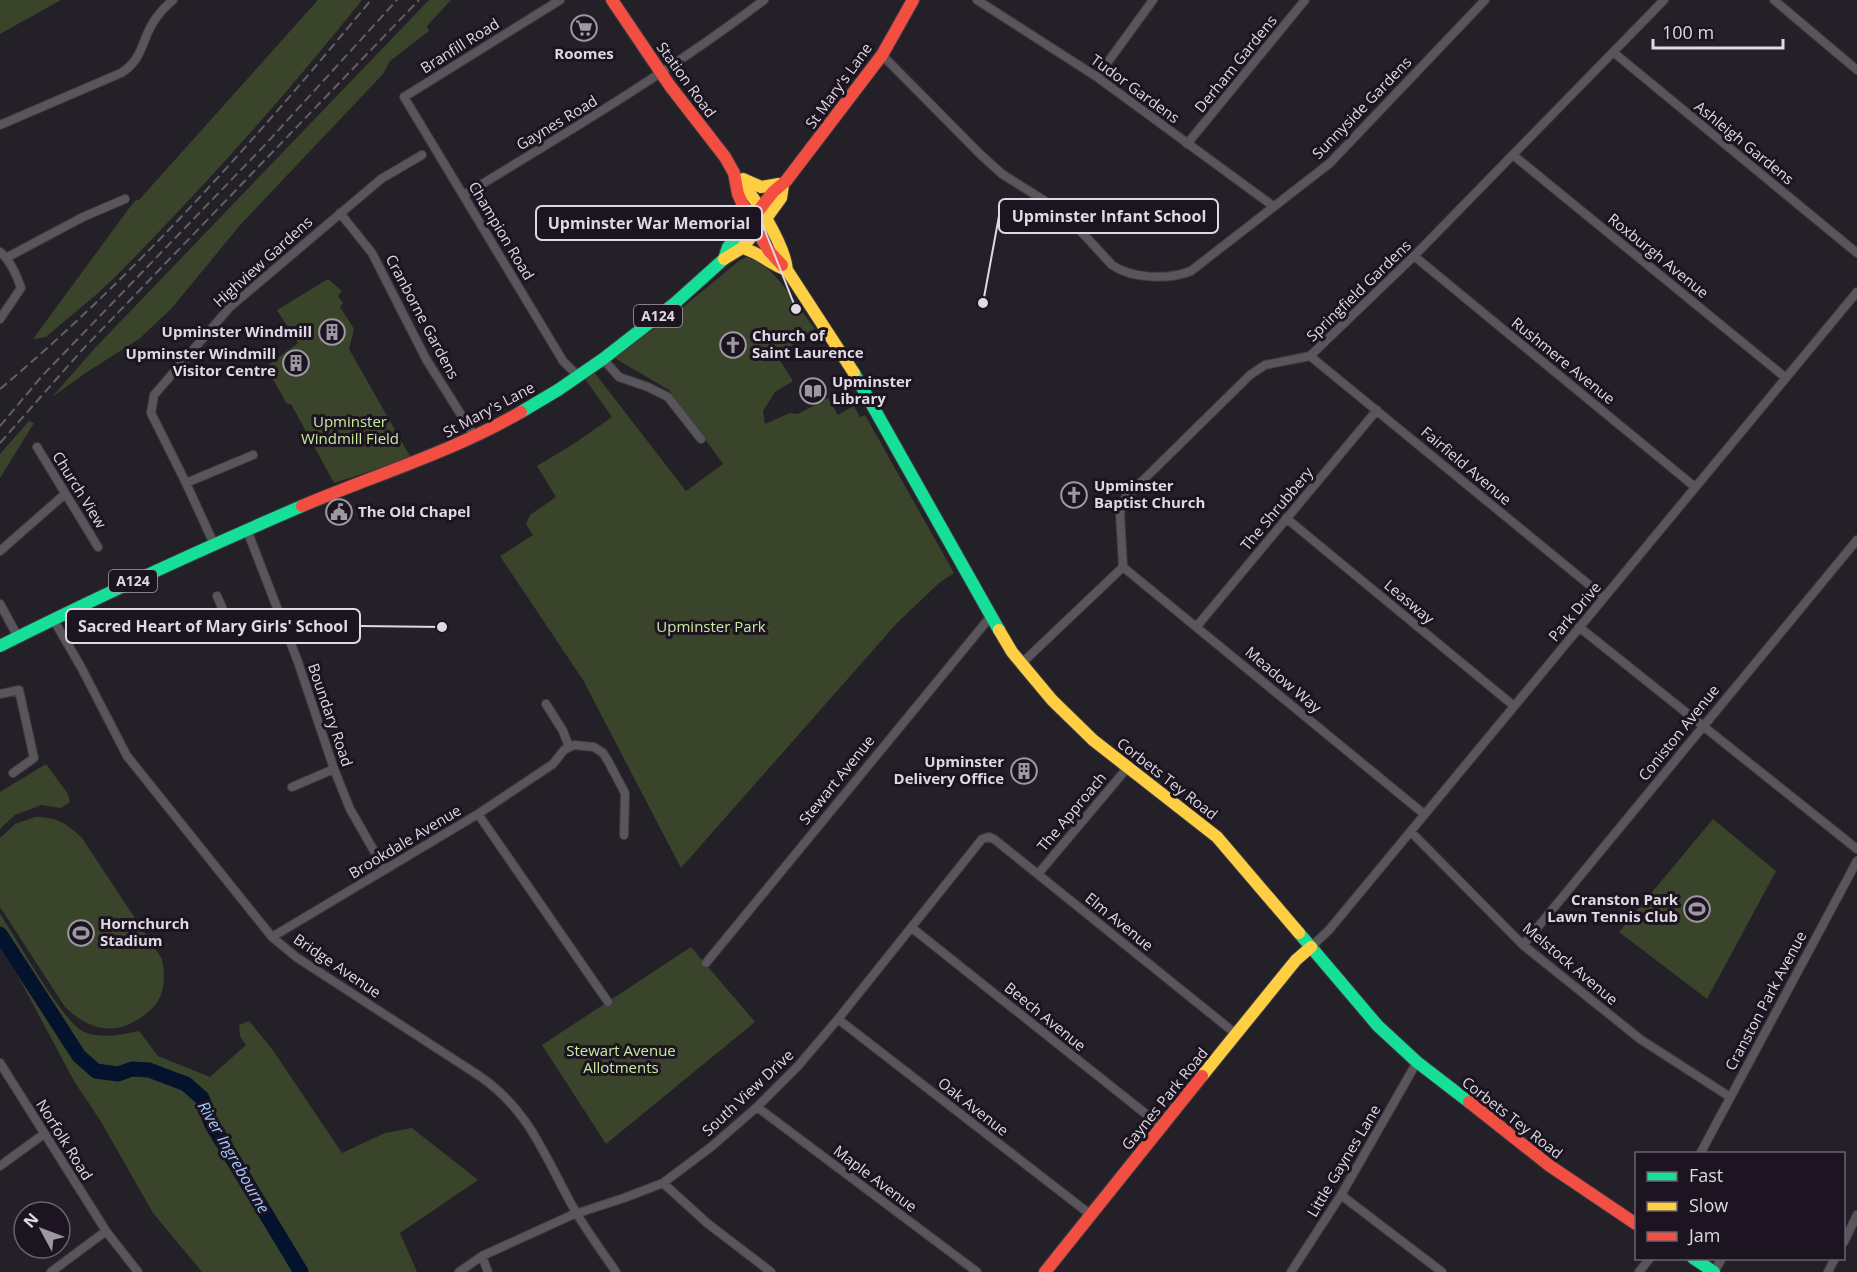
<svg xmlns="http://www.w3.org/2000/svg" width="1857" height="1272" viewBox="0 0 1857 1272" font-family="'Open Sans',sans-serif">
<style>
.green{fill:#3a442a}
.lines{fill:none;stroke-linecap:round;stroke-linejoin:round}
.river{stroke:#03122d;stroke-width:15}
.street-casing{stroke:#3f3b42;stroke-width:10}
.fast-casing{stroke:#3f3b42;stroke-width:14}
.slow-casing{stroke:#3f3b42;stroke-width:14}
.jam-casing{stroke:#3f3b42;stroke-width:14}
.street{stroke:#58555b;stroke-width:8}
.fast{stroke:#16e098;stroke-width:12}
.slow{stroke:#ffcf43;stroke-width:12}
.jam{stroke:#f24e42;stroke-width:12}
.rail{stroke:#626064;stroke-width:2;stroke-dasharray:9 4.5;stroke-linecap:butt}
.labels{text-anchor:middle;stroke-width:6;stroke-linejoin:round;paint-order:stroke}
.shield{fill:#1c1421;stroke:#a49ea9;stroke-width:1.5}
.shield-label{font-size:14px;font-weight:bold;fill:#dfd9e3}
.street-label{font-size:15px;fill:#dfd9e3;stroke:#1c1421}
.poi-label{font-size:15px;font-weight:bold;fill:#dfd9e3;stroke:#1c1421;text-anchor:start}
.park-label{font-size:15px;fill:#caeb9c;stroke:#1c1421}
.water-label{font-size:16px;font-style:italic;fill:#a1caff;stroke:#1c1421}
.leader{fill:none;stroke:#dfd9e3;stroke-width:2}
.callout-dot{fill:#dfd9e3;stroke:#1c1421;stroke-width:2}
.callout{fill:#1c1421;stroke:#dfd9e3;stroke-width:2}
.callout-label{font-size:16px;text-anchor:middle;font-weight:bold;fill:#dfd9e3}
</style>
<rect width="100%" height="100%" fill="#242028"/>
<path class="green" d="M0,0H61L0,34Z
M318,0H362C287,94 206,185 121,271C98,295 71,315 46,337L33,339L130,207L136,200H139Z
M429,0H451L427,26L429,31L390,61L383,74L241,224L171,309L139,339L87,372L52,397L95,348Z
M747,257C765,259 786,289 797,304L794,307L796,311L801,310L815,329L777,356L793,381L775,392L763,411L765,424L790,413L798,414L828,398L838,415L854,406L860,417L865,415L954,573L939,583L897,623L681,868L583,680L500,556L533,535L526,524L530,515L556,497L537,466L575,443L612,417L585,379L594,372L686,491L723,464L669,390L613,357L671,317L740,260Z
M328,279L342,291L338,296L343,303L340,307L354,329L349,349L411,458L334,483L291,404H287L266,367L298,343L277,310Z
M29,421L34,423L0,478V454Z
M46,764L68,794L70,802L61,808L41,805L15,815L0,829V792Z
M35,817C57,817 66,823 82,838L162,959C164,970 165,980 162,991C160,1001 152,1010 143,1016C115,1037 89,1030 65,1007L0,907V838L15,824Z
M1713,819L1776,871L1707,999L1619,932Z
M0,914C16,937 63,1023 84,1032C102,1039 120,1035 139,1031L158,1056L210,1077L246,1045L240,1036L239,1025L249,1021L272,1049L342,1153L385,1133L412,1128L478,1180L400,1233L417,1272H202L153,1213L100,1120L74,1081L18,976L0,948Z
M691,947L755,1022L606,1144L542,1045Z"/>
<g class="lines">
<path class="river" d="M0,934L79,1056L96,1071L118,1074L132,1069L149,1070L186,1084L202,1098L211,1123L301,1272"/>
<g class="street-casing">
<path id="street" d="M560,0L404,97L563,361L578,376
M977,0L1097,77L1273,206
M1774,0L1857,70
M1613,52L1857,253
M882,55L981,155L1002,174L1064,213L1112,265C1132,279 1169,280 1191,271L1330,163L1485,0
M1097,77L1153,0
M0,125L121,73C145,58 141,38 156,18C161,11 167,5 173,0
M1187,144L1305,0
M1513,155L1786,378
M464,195C566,133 669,72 764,0
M340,213L372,253L426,359L475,437
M0,252C10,260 17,276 21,288L0,319
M1414,256L1695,487
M6,258L83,217L125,199
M1310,356L1604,597
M603,359L619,377L648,387L668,397L701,439
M37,447L98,547
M186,483L253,455
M1286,518L1514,706
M247,530L298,662L334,769L350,809L385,870
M214,544L186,483L151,413L154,395L230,307L381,179L422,155
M0,551L65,494
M1123,567L1424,814
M217,596C239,645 233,646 285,628
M0,604L18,637
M53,619L81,667L127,756L272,937L296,957L478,1075C532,1111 546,1161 577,1214C589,1234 603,1253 616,1272
M1197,626L1377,410
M1579,627L1857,849
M1022,663L1123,567L1120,513L1125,498L1250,375L1265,365L1310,356L1414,256L1664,0
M0,694L19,690L34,758L13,773
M546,704L563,731L569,747
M292,787L334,769
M478,814L608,1002
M1411,832L1523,945L1640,1039L1730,1097
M1038,874L1128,767
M912,928L1161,1126
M272,937L478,814L553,764L564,750L574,745L594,747L603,753L608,761L625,793L624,835
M1523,945L1857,540
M1311,947L1329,930L1857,292
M706,963L991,616
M838,1019L1091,1215
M0,1063L106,1231L138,1272
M757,1107L977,1272
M1700,1154L1857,861
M0,1166L44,1134
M663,1183L707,1223L771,1272
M1341,1195L1442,1272
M1844,1242L1857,1215
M482,1256L488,1272
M51,1272L106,1231
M459,1272L482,1256L572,1215L624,1198L663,1183L711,1147L757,1107L798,1066L838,1019L982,839L989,837L994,839L1236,1034
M1291,1272L1341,1195L1417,1062
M1639,1272L1650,1258
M1714,1272L1722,1258
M1828,1272L1835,1258"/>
</g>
<g class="fast-casing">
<path id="fast" d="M854,373L999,630
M521,412L558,390L603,359L675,303L724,259L728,247L759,210
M0,646C99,596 200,550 302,506
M1299,933L1378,1026L1417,1062L1469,1102
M1693,1258L1714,1272"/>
</g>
<g class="slow-casing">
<path id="slow" d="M735,177C754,193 785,246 787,270L854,373
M743,179L761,187L779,184
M765,220L781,198L783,185
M742,248C760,252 770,265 787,270
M724,259L742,248L765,220
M999,630L1012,652L1052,700L1093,740L1217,837L1299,933
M1202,1076L1296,960L1311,947"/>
</g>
<g class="jam-casing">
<path id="jam" d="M612,0L670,86L725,157L734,173L738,194L748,216L769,251L782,265
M759,210L773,192L786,181L882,55L913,0
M302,506C375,475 452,452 521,412
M1469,1102L1550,1166L1636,1224
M1045,1272L1202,1076"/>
</g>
<use href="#street" class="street"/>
<use href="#fast" class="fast"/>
<use href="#slow" class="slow"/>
<use href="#jam" class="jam"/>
<path class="rail" d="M0,389C137,274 257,138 371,0
M0,426L42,376L263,147L397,0
M0,443L83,349L419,0"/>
</g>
<defs>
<g id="supermarket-ring" transform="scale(1.35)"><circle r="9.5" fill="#1c1421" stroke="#9e98a2" stroke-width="1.5"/><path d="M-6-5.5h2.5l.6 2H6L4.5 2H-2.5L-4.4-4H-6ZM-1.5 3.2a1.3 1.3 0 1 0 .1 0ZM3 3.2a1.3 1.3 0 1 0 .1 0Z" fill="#9e98a2"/></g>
<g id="building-ring" transform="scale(1.35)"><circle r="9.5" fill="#1c1421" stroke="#9e98a2" stroke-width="1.5"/><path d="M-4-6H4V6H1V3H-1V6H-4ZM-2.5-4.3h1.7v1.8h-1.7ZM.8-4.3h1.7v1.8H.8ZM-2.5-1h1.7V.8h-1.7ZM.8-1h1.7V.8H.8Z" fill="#9e98a2"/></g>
<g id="church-ring" transform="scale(1.35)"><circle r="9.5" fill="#1c1421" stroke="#9e98a2" stroke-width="1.5"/><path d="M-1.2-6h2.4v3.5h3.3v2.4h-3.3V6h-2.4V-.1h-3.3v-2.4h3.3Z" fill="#9e98a2"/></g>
<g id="library-ring" transform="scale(1.35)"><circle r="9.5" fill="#1c1421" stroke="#9e98a2" stroke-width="1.5"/><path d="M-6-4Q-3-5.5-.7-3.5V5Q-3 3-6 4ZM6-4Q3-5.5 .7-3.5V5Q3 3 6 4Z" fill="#9e98a2"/></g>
<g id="civic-ring" transform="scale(1.35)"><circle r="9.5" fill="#1c1421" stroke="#9e98a2" stroke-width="1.5"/><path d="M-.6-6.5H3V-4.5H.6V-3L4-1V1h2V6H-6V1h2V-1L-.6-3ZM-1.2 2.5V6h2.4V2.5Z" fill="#9e98a2"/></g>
<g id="stadium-ring" transform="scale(1.35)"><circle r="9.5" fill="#1c1421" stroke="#9e98a2" stroke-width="1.5"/><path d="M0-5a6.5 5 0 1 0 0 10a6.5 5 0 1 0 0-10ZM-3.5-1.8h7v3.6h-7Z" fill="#9e98a2"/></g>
</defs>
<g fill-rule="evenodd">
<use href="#supermarket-ring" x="584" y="28"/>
<use href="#building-ring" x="332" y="332"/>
<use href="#church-ring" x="733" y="345"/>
<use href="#building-ring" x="296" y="363"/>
<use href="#library-ring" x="813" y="391"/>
<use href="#church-ring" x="1074" y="495"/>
<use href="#civic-ring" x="339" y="512"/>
<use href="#building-ring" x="1024" y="771"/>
<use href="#stadium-ring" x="1697" y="909"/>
<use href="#stadium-ring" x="81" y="933"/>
</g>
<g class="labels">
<g class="shield">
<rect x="634" y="305" width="48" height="22" rx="4.5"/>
<rect x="109" y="570" width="48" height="22" rx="4.5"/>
</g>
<g class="shield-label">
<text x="658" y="321">A124</text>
<text x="133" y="586">A124</text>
</g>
<g class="street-label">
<text transform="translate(460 46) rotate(-32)" y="5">Branfill Road</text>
<text transform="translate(1236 64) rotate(-51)" y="5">Derham Gardens</text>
<text transform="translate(686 80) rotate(54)" y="5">Station Road</text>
<text transform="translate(839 86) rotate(-54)" y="5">St Mary's Lane</text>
<text transform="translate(1135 89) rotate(36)" y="5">Tudor Gardens</text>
<text transform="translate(1362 108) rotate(-46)" y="5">Sunnyside Gardens</text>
<text transform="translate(557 123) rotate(-31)" y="5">Gaynes Road</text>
<text transform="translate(1744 143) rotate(39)" y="5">Ashleigh Gardens</text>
<text transform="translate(501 231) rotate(59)" y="5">Champion Road</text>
<text transform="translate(1658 256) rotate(39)" y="5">Roxburgh Avenue</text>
<text transform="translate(263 262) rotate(-42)" y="5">Highview Gardens</text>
<text transform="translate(1359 291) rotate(-44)" y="5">Springfield Gardens</text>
<text transform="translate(422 317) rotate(62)" y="5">Cranborne Gardens</text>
<text transform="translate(1563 361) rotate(39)" y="5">Rushmere Avenue</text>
<text transform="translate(489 410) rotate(-28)" y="5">St Mary's Lane</text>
<text transform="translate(1466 466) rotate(40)" y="5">Fairfield Avenue</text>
<text transform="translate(79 490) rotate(58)" y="5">Church View</text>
<text transform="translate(1277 509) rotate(-50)" y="5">The Shrubbery</text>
<text transform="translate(1409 602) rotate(40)" y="5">Leasway</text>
<text transform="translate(1575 612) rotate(-50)" y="5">Park Drive</text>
<text transform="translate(1283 680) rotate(40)" y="5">Meadow Way</text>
<text transform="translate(330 715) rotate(71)" y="5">Boundary Road</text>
<text transform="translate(1679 733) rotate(-51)" y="5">Coniston Avenue</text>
<text transform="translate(1167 779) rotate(38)" y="5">Corbets Tey Road</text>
<text transform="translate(837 780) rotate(-51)" y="5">Stewart Avenue</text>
<text transform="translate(1072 812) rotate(-50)" y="5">The Approach</text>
<text transform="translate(405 842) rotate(-31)" y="5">Brookdale Avenue</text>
<text transform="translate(1119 922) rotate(39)" y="5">Elm Avenue</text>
<text transform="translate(1570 964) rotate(40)" y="5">Melstock Avenue</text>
<text transform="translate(337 966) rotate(34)" y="5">Bridge Avenue</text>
<text transform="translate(1766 1001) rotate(-62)" y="5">Cranston Park Avenue</text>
<text transform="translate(1045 1017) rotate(39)" y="5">Beech Avenue</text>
<text transform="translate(748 1093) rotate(-43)" y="5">South View Drive</text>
<text transform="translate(1165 1099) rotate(-51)" y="5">Gaynes Park Road</text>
<text transform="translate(973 1107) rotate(38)" y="5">Oak Avenue</text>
<text transform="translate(1512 1118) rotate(38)" y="5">Corbets Tey Road</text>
<text transform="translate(64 1140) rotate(58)" y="5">Norfolk Road</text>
<text transform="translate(1344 1161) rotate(-59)" y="5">Little Gaynes Lane</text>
<text transform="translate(875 1179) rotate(37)" y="5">Maple Avenue</text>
</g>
<g class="poi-label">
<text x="584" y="59" text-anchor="middle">Roomes</text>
<text x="312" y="337" text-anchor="end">Upminster Windmill</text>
<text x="752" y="341">Church of<tspan x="752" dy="17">Saint Laurence</tspan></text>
<text x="276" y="359" text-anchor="end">Upminster Windmill<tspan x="276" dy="17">Visitor Centre</tspan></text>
<text x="832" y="387">Upminster<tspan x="832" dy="17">Library</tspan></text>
<text x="1094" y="491">Upminster<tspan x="1094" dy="17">Baptist Church</tspan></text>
<text x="358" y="517">The Old Chapel</text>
<text x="1004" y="767" text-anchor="end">Upminster<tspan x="1004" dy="17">Delivery Office</tspan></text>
<text x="1678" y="905" text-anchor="end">Cranston Park<tspan x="1678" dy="17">Lawn Tennis Club</tspan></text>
<text x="100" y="929">Hornchurch<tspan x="100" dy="17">Stadium</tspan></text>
</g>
<g class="park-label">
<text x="350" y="427">Upminster<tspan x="350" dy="17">Windmill Field</tspan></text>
<text x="711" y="632">Upminster Park</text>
<text x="621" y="1056">Stewart Avenue<tspan x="621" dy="17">Allotments</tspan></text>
</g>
<g class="water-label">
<text transform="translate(234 1157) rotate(60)" y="6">River Ingrebourne</text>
</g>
</g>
<path class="leader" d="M983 303L999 216M796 309L762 223M442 627L360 626"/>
<g class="callout-dot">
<circle cx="983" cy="303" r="6"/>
<circle cx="796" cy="309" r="6"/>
<circle cx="442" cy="627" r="6"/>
</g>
<g class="callout">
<rect x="999" y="199" width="219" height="34" rx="6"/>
<rect x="536" y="206" width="226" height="34" rx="6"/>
<rect x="66" y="609" width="294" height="34" rx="6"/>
</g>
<g class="callout-label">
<text x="1109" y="222">Upminster Infant School</text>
<text x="649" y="229">Upminster War Memorial</text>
<text x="213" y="632">Sacred Heart of Mary Girls' School</text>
</g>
<rect x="1635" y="1152" width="210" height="108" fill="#1c1421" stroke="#6a636f" stroke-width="1.5"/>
<rect x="1647" y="1172" width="30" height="9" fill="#16e098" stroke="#6a636f" stroke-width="1.5"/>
<text x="1689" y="1182" font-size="18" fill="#dfd9e3">Fast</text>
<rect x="1647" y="1202" width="30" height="9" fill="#ffcf43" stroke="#6a636f" stroke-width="1.5"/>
<text x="1689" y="1212" font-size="18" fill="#dfd9e3">Slow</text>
<rect x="1647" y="1232" width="30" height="9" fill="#f24e42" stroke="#6a636f" stroke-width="1.5"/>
<text x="1689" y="1242" font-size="18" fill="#dfd9e3">Jam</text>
<g transform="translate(42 1230) rotate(311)"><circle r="28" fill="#1c1421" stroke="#6a636f" stroke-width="1.5"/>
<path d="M0-4.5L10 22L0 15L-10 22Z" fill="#9e98a2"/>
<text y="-9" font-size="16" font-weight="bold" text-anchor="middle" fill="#dfd9e3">N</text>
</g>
<path d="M1653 39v9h130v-9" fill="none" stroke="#dfd9e3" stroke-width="3"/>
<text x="1662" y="39" font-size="18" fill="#dfd9e3" stroke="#1c1421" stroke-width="4.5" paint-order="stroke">100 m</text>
</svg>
